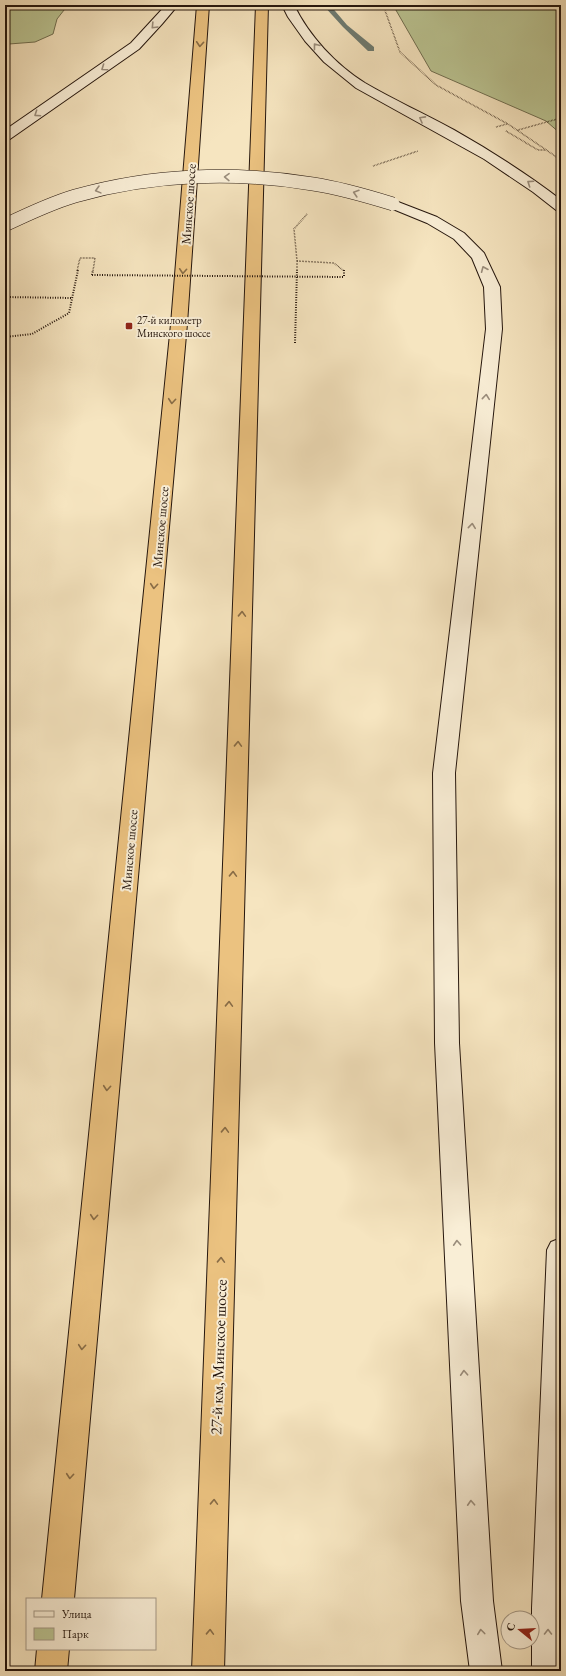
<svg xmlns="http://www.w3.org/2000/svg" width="566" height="1676" viewBox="0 0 566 1676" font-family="'EB Garamond',serif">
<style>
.green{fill:#bbc593;stroke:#706e50}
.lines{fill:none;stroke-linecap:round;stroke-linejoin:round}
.stream{fill:#6d7b72;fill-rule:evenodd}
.secondary-casing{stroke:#25160d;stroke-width:2}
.trunk-casing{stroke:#25160d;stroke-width:2}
.path-far1{stroke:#25160d;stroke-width:1.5;stroke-dasharray:0.5 1;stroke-linecap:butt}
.path{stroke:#25160d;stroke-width:2;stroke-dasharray:1 1.5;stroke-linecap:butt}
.secondary{fill:#f9eed6;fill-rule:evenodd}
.trunk{fill:#ebc280;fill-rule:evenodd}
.secondary-bridge-casing{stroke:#25160d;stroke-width:14;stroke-linecap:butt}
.path-bridge{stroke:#25160d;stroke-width:2;stroke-dasharray:1 1.5;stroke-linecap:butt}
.secondary-bridge{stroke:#f9eed6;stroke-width:13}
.oneway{stroke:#9a8d7c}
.oneway2{stroke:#886c46}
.poi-dot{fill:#8f2418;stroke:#f9eed6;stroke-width:1.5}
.labels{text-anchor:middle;stroke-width:4;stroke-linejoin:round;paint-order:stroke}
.far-poi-label{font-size:11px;fill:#25160d;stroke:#f9eed6;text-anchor:start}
.street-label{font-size:13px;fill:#25160d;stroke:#f9eed6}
.near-street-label{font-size:16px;fill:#25160d;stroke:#f9eed6}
</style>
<rect width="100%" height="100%" fill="#f6e5c0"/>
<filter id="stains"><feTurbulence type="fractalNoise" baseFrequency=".005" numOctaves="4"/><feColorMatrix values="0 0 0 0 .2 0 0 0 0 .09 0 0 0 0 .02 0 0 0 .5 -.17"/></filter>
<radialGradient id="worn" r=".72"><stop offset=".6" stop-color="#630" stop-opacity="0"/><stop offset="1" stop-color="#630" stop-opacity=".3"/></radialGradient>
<path class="green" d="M5,5H68L57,19L53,34L35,42L9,44L5,37Z
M393,5H561V134L546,121L431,71Z"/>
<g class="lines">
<path class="stream" d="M323,5H330L347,25L374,47V51H368L343,27Z"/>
<g class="secondary-casing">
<path id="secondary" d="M166,5H178L162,24L139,49L10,139L5,140V130L131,43Z
M282,5H294C309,36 336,65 365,83C394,100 425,114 454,130C491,151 527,174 561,200V211L556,210L533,192L484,159L356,88L324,62L305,41L288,17Z
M393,200L437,217L464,233L484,253L500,287L502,329L455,773L459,1043L493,1601L502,1671H470L461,1601L435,1043L433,773L486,329L484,287L472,258L454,239L427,223L388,207L386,204L388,201Z
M561,1238V1671H532V1608L547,1250L551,1242Z"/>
</g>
<g class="trunk-casing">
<path id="trunk" d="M197,5H209L187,324L74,1599H42L171,324Z
M256,5H268L224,1671H192Z
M37,1649H69L67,1671H35Z"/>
</g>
<path class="path-far1" d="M383,5L400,52L436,85L508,124L561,160
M496,127L507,124
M518,130L561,118
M506,131L538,150H546
M373,166L418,151
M307,214L294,229L297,261L334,263L344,271
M77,271L80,258H95L93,271
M297,271V261"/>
<path class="path" d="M344,270V277
M92,275L93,270
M5,297L72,298
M5,337L32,334L69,313L78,270
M295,343L297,270"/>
<use href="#secondary" class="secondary"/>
<use href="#trunk" class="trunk"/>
<g class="secondary-bridge-casing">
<path id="secondary-bridge" d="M5,225C28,214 51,203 75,196C152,174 235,171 313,184C340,188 367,196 393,204"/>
</g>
<path class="path-bridge" d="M92,275L344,277"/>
<use href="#secondary-bridge" class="secondary-bridge"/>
</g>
<defs><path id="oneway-chevron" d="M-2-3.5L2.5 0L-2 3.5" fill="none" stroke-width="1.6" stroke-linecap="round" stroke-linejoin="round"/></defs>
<g class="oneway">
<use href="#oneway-chevron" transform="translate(154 26) rotate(134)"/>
<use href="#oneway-chevron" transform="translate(316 46) rotate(-128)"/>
<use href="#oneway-chevron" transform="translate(104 68) rotate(145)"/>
<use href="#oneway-chevron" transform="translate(37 114) rotate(146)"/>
<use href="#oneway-chevron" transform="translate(422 119) rotate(-151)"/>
<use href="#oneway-chevron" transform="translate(227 177) rotate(-179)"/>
<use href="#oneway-chevron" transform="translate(530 183) rotate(-146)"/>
<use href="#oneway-chevron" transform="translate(98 190) rotate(165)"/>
<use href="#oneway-chevron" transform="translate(356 193) rotate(-163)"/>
<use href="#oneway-chevron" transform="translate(484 269) rotate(-113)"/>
<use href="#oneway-chevron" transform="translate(486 397) rotate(-84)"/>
<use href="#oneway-chevron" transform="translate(472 526) rotate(-84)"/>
<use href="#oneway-chevron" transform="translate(457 1243) rotate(-93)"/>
<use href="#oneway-chevron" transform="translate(464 1373) rotate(-93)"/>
<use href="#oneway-chevron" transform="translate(471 1503) rotate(-93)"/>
<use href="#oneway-chevron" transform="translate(481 1632) rotate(-97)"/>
<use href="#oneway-chevron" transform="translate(548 1632) rotate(-90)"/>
</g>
<g class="oneway2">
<use href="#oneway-chevron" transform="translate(200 44) rotate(94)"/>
<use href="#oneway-chevron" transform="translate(183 271) rotate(94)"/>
<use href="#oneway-chevron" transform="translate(172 401) rotate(95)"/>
<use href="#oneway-chevron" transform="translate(154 586) rotate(95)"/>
<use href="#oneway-chevron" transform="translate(242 614) rotate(-88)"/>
<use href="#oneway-chevron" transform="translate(238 744) rotate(-88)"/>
<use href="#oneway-chevron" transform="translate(233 874) rotate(-88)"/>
<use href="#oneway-chevron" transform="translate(229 1004) rotate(-88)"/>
<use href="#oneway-chevron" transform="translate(107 1088) rotate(95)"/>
<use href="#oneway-chevron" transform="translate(225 1130) rotate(-88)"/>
<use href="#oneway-chevron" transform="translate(94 1217) rotate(95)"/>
<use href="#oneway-chevron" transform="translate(221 1260) rotate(-88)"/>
<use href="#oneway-chevron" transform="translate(82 1347) rotate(95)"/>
<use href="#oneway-chevron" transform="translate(70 1476) rotate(95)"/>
<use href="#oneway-chevron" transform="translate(214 1502) rotate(-88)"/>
<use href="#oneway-chevron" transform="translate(210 1632) rotate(-88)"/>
</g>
<rect class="poi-dot" x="125" y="322" width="8" height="8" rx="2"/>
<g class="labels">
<g class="far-poi-label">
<text x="137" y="324">27-й километр<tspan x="137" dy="13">Минского шоссе</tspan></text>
</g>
<g class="street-label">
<text transform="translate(188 204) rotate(-86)" y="5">Минское шоссе</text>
<text transform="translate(160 527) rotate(-85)" y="5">Минское шоссе</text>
<text transform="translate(129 850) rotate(-85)" y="5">Минское шоссе</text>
</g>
<g class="near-street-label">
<text transform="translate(218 1357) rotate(-88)" y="6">27-й км, Минское шоссе</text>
</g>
</g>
<rect width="566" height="1676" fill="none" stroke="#f6e5c0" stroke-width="20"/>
<rect x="6" y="6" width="554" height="1664" fill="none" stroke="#25160d" stroke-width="2"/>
<rect x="10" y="10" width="546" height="1656" fill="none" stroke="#25160d"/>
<rect x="26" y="1598" width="130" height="52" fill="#f9eed6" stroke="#a49886"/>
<rect x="34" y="1611" width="20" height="6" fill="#f9eed6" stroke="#a49886"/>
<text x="62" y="1618" font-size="12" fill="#25160d">Улица</text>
<rect x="34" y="1628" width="20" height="12" fill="#bbc593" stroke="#a49886"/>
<text x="62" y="1638" font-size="12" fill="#25160d">Парк</text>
<g transform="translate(520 1630) rotate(288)"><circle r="19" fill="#f9eed6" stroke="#a49886"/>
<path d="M0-3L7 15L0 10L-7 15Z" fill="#8f2418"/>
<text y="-6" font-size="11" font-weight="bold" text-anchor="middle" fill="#25160d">С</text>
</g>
<rect width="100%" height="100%" filter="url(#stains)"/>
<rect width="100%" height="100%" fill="url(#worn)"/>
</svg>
